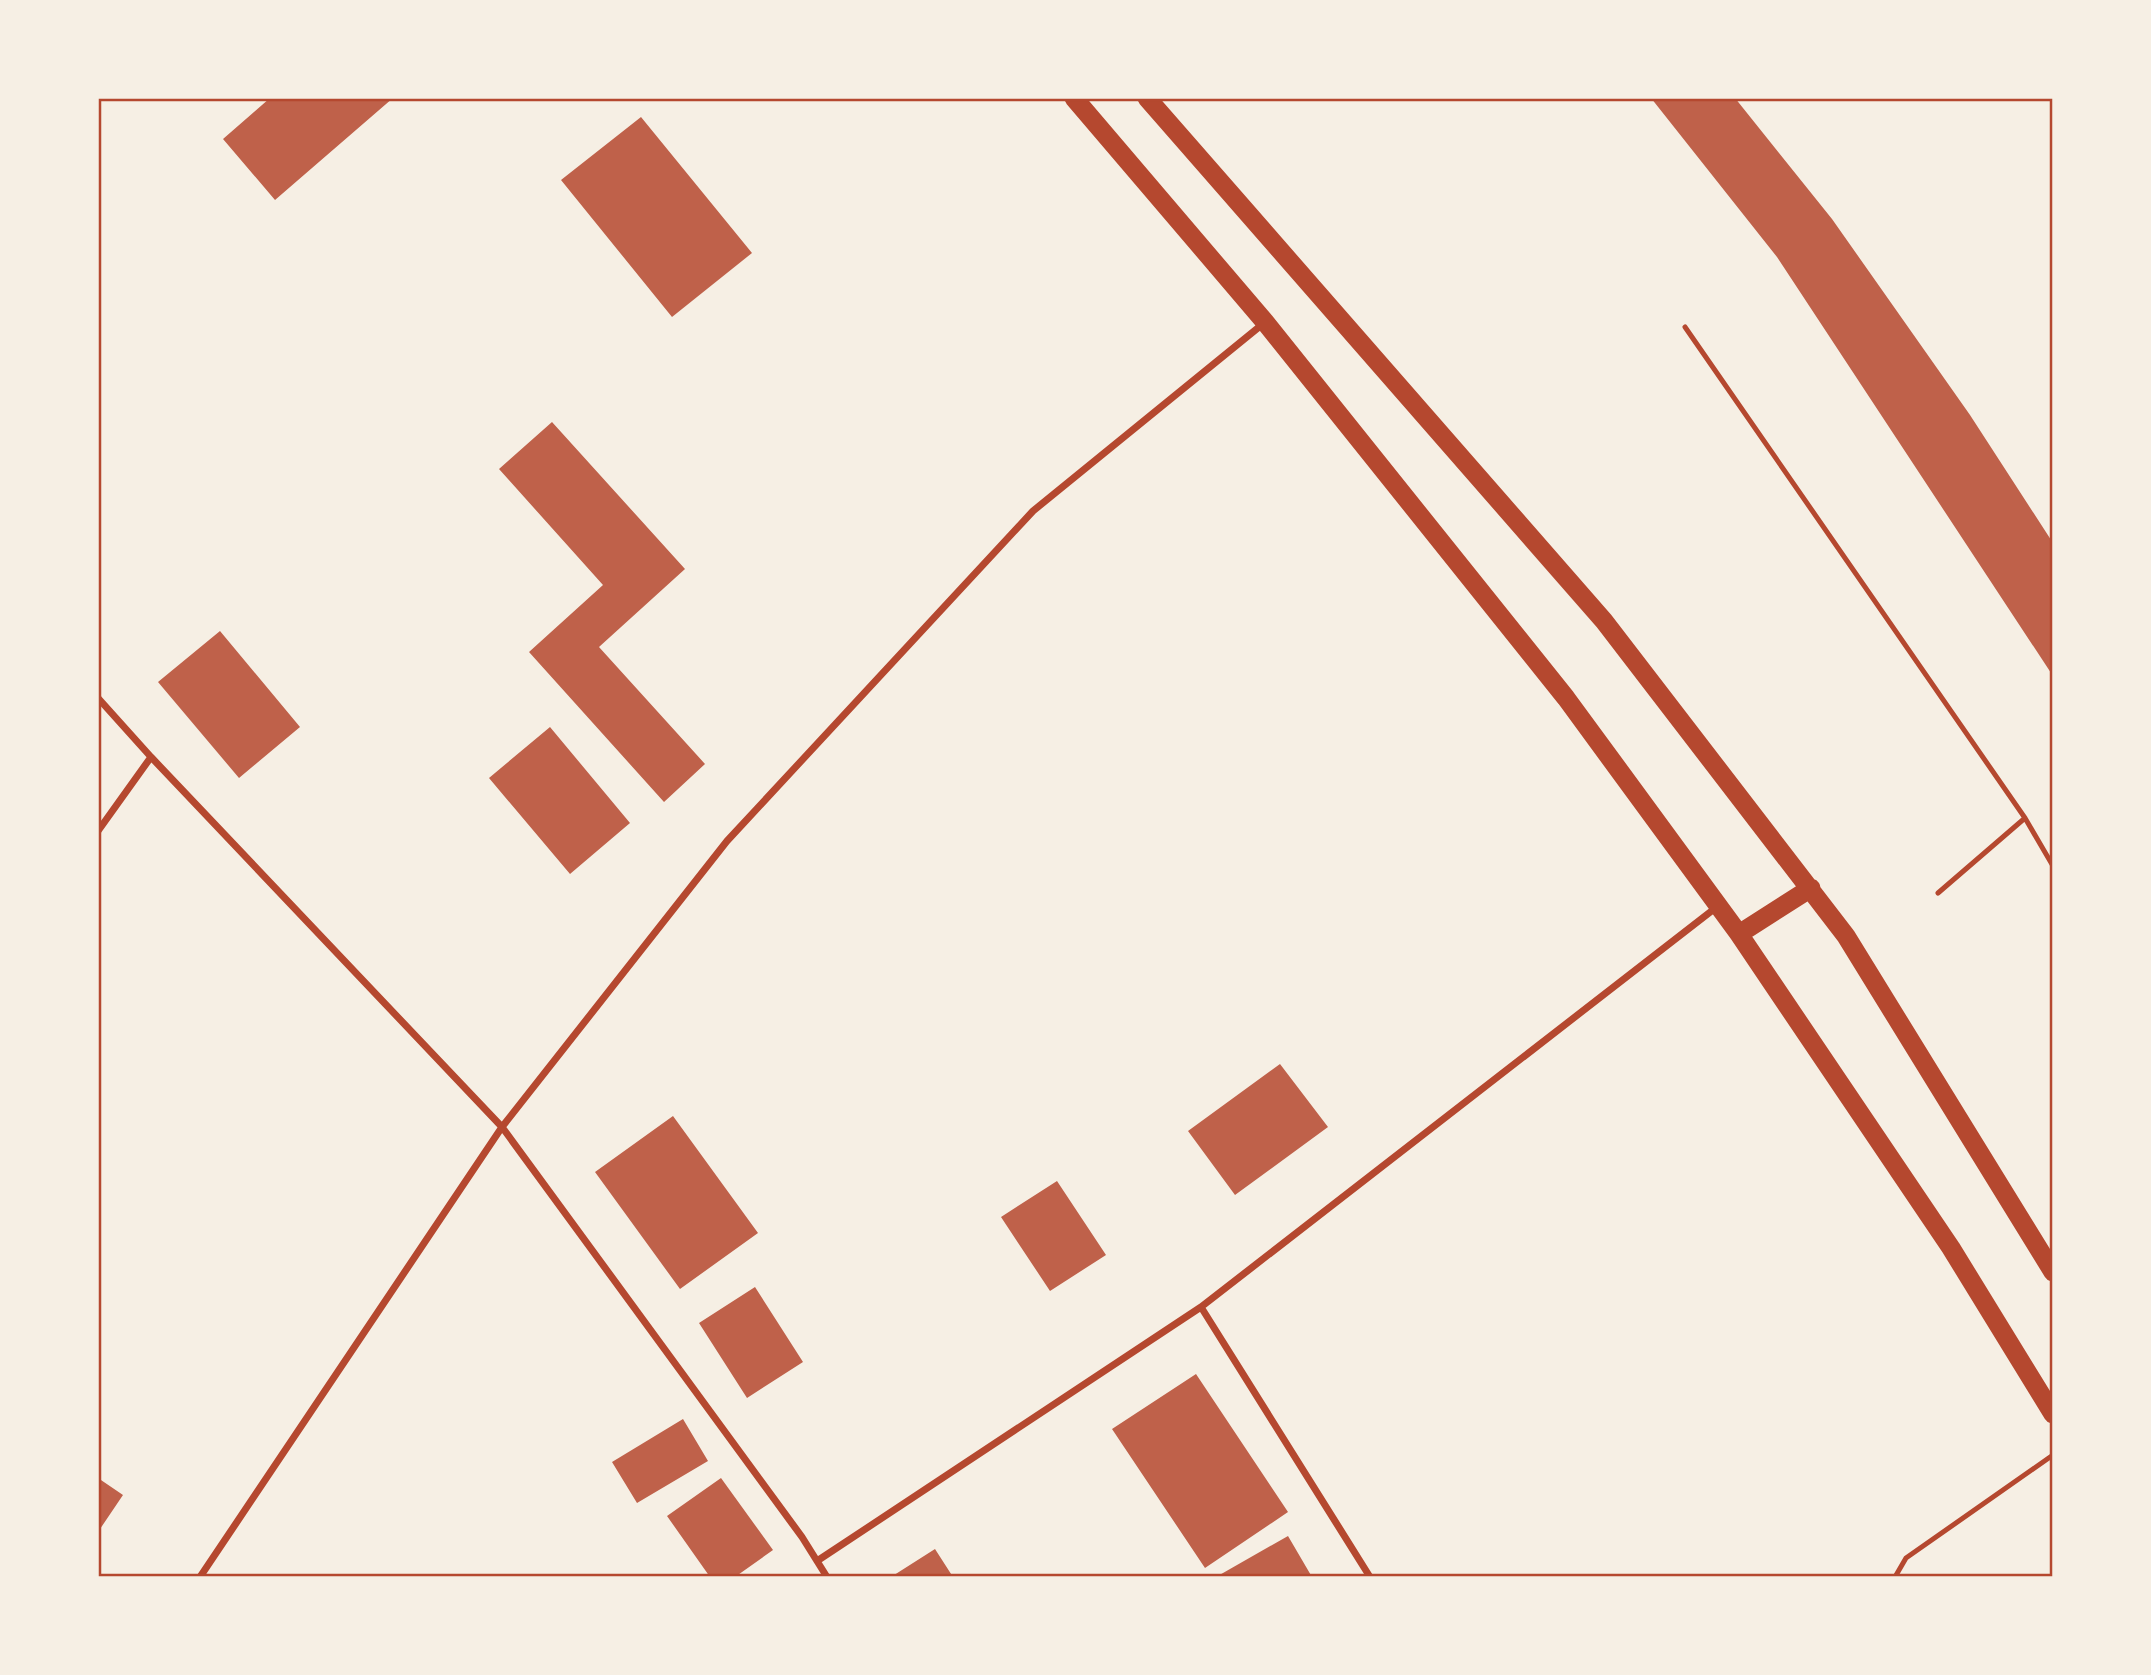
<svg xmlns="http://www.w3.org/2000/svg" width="2151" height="1675" viewBox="0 0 2151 1675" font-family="'Titillium Web',sans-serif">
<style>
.building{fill:#bf614a}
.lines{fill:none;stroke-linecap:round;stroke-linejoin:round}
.service{stroke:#b5482f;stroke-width:5}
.minor{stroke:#b5482f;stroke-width:7}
.trunk{stroke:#b5482f;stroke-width:19}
.neatline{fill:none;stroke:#b5482f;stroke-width:2.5}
</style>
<rect width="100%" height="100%" fill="#f6efe4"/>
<path class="building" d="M270,98H393L275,200L223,139Z
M1651,98H1735L1832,219L1970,415L2053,543V676L1777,257Z
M641,117L752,253L672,317L561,180Z
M552,422L685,569L599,647L705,764L664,802L529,652L603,585L499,469Z
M220,631L300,727L239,778L158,682Z
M550,727L630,823L570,874L489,778Z
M1280,1064L1328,1127L1235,1195L1188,1131Z
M673,1116L758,1233L680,1289L595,1172Z
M1057,1181L1106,1255L1050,1291L1001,1217Z
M755,1287L803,1362L747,1398L699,1323Z
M1196,1374L1288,1512L1205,1568L1112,1429Z
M683,1419L708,1461L637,1503L612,1462Z
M98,1478L123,1495L98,1532Z
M721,1478L773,1550L735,1577H710L667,1516Z
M1288,1536L1312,1577H1216Z
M935,1549L953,1577H891Z"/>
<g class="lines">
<path class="service" d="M1685,327L2025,818
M1938,893L2025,818L2053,866
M1895,1577L1906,1558L2053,1455"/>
<path class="minor" d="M98,698L151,757L502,1127L802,1537L827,1577
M98,831L151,757
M1201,1307L1370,1577
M817,1561L1201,1307L1718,906
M200,1577L502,1127L727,841L1033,511L1264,323"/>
<path class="trunk" d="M1074,98L1265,322L1566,698L1739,934L1951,1248L2053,1414
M1147,98L1604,621L1846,936L2053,1272
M1739,934L1811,888"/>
</g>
<rect width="2151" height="1675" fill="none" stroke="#f6efe4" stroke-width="200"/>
<rect x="100" y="100" width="1951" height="1475" class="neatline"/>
</svg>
